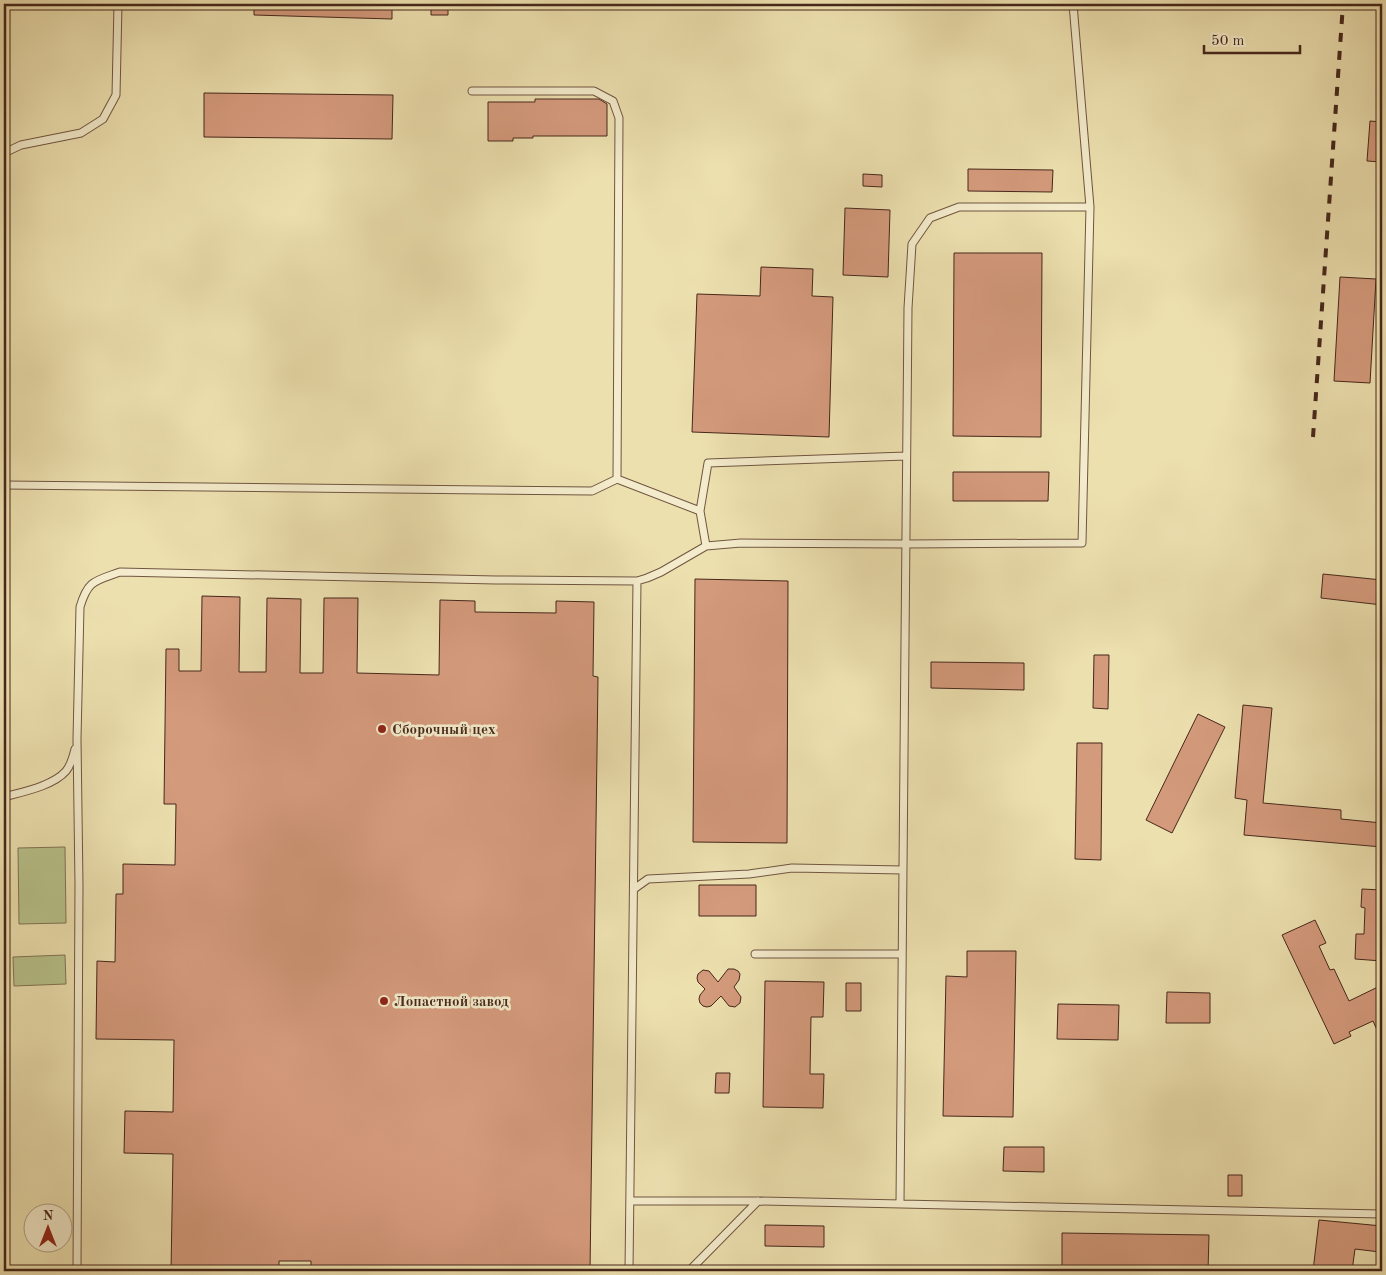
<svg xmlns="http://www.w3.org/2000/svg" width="1386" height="1275" viewBox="0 0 1386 1275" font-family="'Old Standard TT',serif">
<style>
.green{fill:#b8c28b;stroke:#7f7453}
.building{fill:#d49a7c;stroke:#46271b}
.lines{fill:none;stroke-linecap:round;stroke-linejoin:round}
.service-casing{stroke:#705540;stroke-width:9}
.service{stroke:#f3ebcb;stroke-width:7}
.rail{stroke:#46271b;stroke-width:4;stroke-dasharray:9 9;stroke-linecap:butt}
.poi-dot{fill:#8f2418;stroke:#f3ebcb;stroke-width:2}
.labels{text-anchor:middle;stroke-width:5;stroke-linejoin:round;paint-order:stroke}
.poi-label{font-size:15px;font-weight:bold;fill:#46271b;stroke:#f3ebcb;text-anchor:start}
</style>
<rect width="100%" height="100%" fill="#ede0af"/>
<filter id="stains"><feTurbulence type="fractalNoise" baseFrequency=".004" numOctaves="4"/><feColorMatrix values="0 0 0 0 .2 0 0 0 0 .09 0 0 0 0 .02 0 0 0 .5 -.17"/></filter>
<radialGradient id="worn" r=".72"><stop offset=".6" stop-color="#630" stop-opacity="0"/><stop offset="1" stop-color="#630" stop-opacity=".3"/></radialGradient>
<path class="green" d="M65,847L66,923L19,924L18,848Z
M65,955L66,984L14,986L13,957Z"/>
<path class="building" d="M254,4H392V19L254,15Z
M431,4H448V15H431Z
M204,93L393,95L392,139L204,137Z
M535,99H599L607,104V136H533V138H513V141H488V102H535Z
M1370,121L1382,122V162L1367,161Z
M968,169L1053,170L1052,192L968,191Z
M863,174L882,175V187L863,186Z
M845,208L890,210L888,277L843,275Z
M954,253H1042L1041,437L953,436Z
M761,267L813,269L812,296L833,297L829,437L692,432L697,294L760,296Z
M1340,277L1376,279L1370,383L1334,381Z
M953,472H1049L1048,501H953Z
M1323,574L1382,580V605L1321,598Z
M695,579L788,581L787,843L693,842Z
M202,596L240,597L239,672H266L267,598L301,599L300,673H323L324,598H358L357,673L439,675L440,600L475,601V612L556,613V601L594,602L593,676L598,677L590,1271H311V1261H279V1271H171L173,1154L124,1153L125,1111L173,1112L174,1040L96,1039L97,961L115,962L116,894H123V864L175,865L176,804H164L166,649H179V671H201Z
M1094,655H1109L1108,709L1093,708Z
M931,662L1024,663V690L931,688Z
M1243,705L1272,708L1263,803L1341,810V819L1382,823V847L1244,835L1247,800L1235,798Z
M1198,714L1225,727L1172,833L1146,820Z
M1077,743H1102L1101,860L1075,859Z
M699,885H756V916H699Z
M1362,889L1382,890V961L1355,959L1356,934H1364L1365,908L1361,907Z
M1315,920L1326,943L1319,946L1330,970L1334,969L1349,1001L1382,985V1041L1373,1021L1349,1032L1351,1036L1334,1044L1282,935Z
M967,951H1016L1013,1117L943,1116L946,976L967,977Z
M728,969H734L738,971L740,974L739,980L734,987L741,997L740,1003L735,1007L729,1006L721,996L711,1006L707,1007L703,1006L700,1003L699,999L700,995L705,989L698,982L697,978L698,974L703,970L709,971L718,982Z
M765,981L824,982L823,1017H811L810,1074H824L823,1108L763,1107Z
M846,983H861V1011H846Z
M1167,992L1210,993V1023H1166Z
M1058,1004L1119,1005L1118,1040L1057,1039Z
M716,1073H730L729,1093H715Z
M1004,1147H1044V1172L1003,1171Z
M1228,1175H1242V1196H1228Z
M1319,1220L1382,1226L1380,1252L1355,1249L1352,1271H1313Z
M765,1225L824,1226V1247L765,1246Z
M1062,1233L1209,1235L1208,1271H1062Z"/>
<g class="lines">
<g class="service-casing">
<path id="service" d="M472,91H594L613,101L619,118L617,479
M4,153L21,145L81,133L103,119L116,95L118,4
M4,485L592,491L617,479L700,511L706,546
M700,511L708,463L906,456
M4,797C22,792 53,786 66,771C71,765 73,757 75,749
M634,889L648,879L749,874L792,868L903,870
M755,954H902
M630,1201H758L1382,1214
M900,1204L908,308L912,244L930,218L959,207H1090
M77,1271L79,885L77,739L80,607C88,580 95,581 120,572L496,580L637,581L647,578L661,572L706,546L741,543L906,544L1082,543L1090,207L1073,4
M629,1271L637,581
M689,1271L758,1201"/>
</g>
<use href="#service" class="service"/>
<path class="rail" d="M1313,437L1343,4"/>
</g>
<g class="poi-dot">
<circle cx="382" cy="729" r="5"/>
<circle cx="384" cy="1001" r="5"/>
</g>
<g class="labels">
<g class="poi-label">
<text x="392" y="734">Сборочный цех</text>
<text x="394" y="1006">Лопастной завод</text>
</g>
</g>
<rect width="1386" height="1275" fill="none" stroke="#ede0af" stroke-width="20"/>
<rect x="5" y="5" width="1376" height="1265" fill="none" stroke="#46271b" stroke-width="2.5"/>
<rect x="10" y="10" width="1366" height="1255" fill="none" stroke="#46271b"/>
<g transform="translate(48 1228)"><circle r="24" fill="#f3ebcb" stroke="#ae9d85"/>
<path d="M0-4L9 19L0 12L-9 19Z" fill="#8f2418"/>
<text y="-8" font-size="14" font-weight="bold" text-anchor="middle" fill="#46271b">N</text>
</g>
<path d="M1204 45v8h96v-8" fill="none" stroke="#46271b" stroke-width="2.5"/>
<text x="1211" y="45" font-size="15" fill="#46271b" stroke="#f3ebcb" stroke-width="4" paint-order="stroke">50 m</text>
<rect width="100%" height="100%" filter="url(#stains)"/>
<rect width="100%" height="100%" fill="url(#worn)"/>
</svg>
